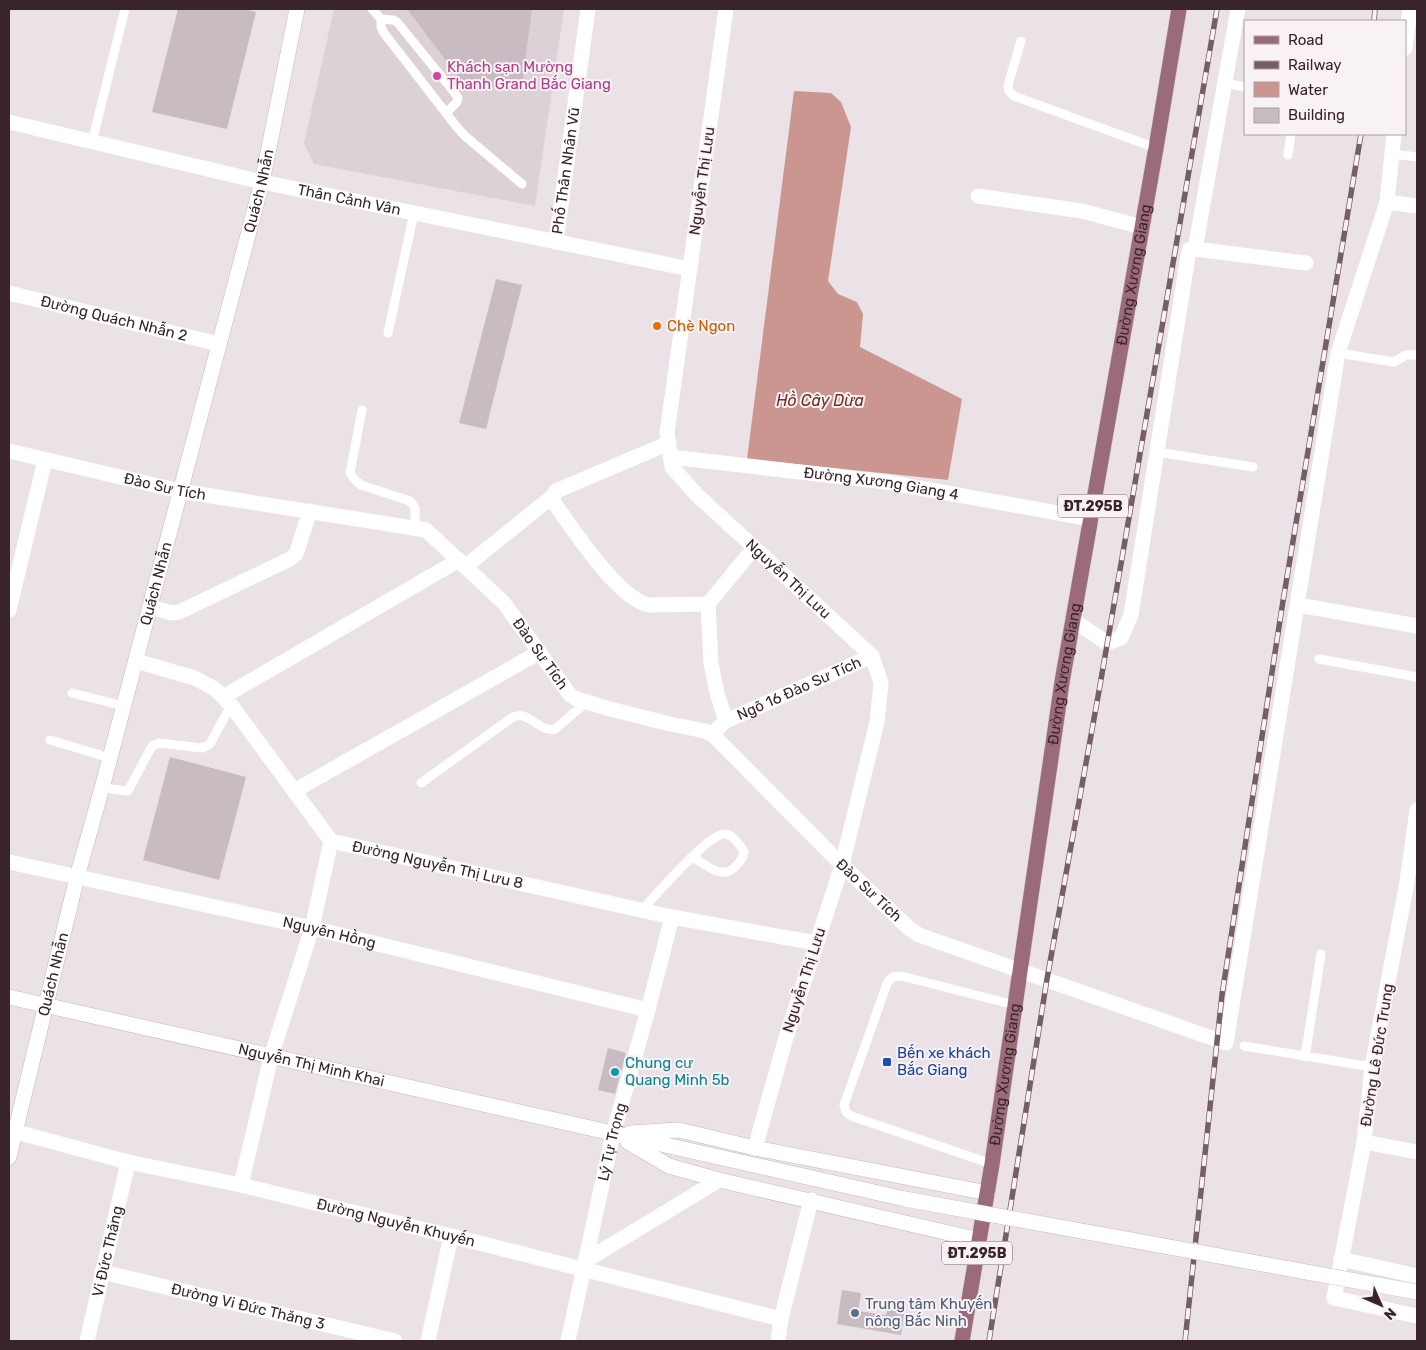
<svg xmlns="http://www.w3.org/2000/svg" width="1426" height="1350" viewBox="0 0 1426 1350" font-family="Rubik,sans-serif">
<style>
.built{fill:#dbd1d6}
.water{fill:#cb968f}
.building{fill:#c8bbc1}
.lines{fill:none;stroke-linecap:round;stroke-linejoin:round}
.secondary-casing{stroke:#cab7be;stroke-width:16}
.primary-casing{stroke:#c4bdbf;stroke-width:16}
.lane{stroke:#fff;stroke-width:9}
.street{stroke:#fff;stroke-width:15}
.secondary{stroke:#fff;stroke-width:15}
.primary{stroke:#9c6b7a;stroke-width:15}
.rail-casing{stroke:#765e66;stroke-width:5.5}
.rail{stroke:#f8f2f5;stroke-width:4;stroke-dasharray:11;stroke-linecap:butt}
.secondary-bridge-casing{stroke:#cab7be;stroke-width:16;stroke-linecap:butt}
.secondary-bridge{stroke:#fff;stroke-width:15}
.hotel-dot{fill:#d1479c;stroke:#f8f2f5;stroke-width:2}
.food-dot{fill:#e8710a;stroke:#f8f2f5;stroke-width:2}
.transit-dot{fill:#1a4fb4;stroke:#f8f2f5;stroke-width:2}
.culture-dot{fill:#0f9aa8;stroke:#f8f2f5;stroke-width:2}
.service-dot{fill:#5c6f8a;stroke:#f8f2f5;stroke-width:2}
.labels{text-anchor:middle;stroke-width:4;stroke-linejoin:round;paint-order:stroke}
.shield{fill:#f8f2f5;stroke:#736268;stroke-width:1}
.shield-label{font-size:14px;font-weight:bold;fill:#3a242b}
.hotel-label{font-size:15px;fill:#b23c85;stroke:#f8f2f5;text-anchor:start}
.street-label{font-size:15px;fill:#3a242b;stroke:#f8f2f5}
.food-label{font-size:15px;fill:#c56008;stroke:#f8f2f5;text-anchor:start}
.transit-label{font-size:15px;fill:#164399;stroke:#f8f2f5;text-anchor:start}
.culture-label{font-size:15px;fill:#0d838f;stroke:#f8f2f5;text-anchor:start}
.service-label{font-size:15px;fill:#4e5e75;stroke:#f8f2f5;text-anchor:start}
.water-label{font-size:16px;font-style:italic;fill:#712d23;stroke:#f8f2f5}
</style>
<rect width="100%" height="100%" fill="#ebe2e7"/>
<path class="built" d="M334,9H564L535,206L314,164L304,143Z"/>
<path class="water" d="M794,91L831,93L841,102L851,127L828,281L838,294L857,302L863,314L860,347L962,399L948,480L747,459Z"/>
<path class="building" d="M178,9H244L256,12L227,129L152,112Z
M407,9H532L521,91L463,83Z
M496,279L522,285L486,429L459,423Z
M170,757L246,777L219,880L143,860Z
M608,1048L626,1053L615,1094L598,1090Z
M842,1290L861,1293L858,1311L886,1315L889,1300L906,1302L901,1335L837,1324Z"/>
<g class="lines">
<g class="secondary-casing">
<g id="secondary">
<path id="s14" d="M9,997L905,1199"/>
<path d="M630,1133L679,1130L755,1148L988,1193"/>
<path d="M628,1142L669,1166L719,1180L979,1240"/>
<path id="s15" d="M9,1157L77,877L102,788L262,182L297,9"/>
</g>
</g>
<g class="primary-casing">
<g id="primary">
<path id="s16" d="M962,1341L992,1164L1062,682L1156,148L1179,9"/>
</g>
</g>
<path class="lane" d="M372,9L381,19V27L384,33L456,126L465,136L522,184
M381,19L393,20L397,22L454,92L458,98L457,102L446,113
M1021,41L1008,85L1009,91L1014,96L1156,148
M1225,83L1245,87
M92,142L125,9
M1392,154L1417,157
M1288,155L1291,134
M388,333L414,213
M1338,353L1394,362L1406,355H1417
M362,410L350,473L355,480L361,485L410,501L415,508V527
M1157,452L1253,467
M1319,659L1417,677
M72,693L124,706
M50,740L110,758
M421,783L513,717C530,710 539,733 555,729L587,702
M102,788L128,791L152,746L159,743L202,748L210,744L231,705
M642,910C656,895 707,835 724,834C733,834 740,845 744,852C743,858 740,862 736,866C722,881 707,865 692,857
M1244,1046L1372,1067
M1305,1057L1321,954
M992,1164L851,1116L846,1112L844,1105L888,981L893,977L901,976L1015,1005"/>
<g class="street">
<path id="s1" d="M726,9L667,433L672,467L696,494L872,656L881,683L877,722L842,865L785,1041L755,1148"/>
<path d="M1405,48L1410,9"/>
<path id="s2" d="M9,122L262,182L690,269"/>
<path d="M978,196L1082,211L1142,227"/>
<path d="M1387,202L1417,206"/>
<path id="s3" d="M556,242L588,9"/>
<path d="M1195,249L1238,9"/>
<path id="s4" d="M9,293L219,344"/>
<path d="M669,443L556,491L553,496L554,503C573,529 618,599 649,605L708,604L754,548"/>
<path id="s5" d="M9,451L180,491L426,530L504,603L570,695L577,699L610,709L670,724L705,731L712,734L842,865L910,929L919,935L1226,1043L1338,353L1387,202L1394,134"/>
<path id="s6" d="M671,457L886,482L1091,519"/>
<path d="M466,566L553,496"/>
<path d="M708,604L711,663L717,693L726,721"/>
<path d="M1298,605L1417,626"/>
<path d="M150,607L172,613L179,612L290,559L296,554L310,511"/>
<path d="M9,610L45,460"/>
<path d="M1073,620L1107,643L1121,638L1131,615L1189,250L1195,249L1306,263"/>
<path id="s7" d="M136,661L195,678L215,689L231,705L331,841L672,917L816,943"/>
<path d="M223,697L459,560"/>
<path id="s8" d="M712,734L726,721L872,656"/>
<path d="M294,791L538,653"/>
<path d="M1417,810L1407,882L1372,1067L1364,1142L1334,1298L1417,1316"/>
<path id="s9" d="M9,862L312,928L648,1010"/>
<path id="s10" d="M9,1130L128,1162L241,1185L451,1236L781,1319"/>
<path d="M1364,1142L1417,1152"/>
<path d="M241,1185L271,1057L312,928L331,841"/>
<path d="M1341,1259L1417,1276"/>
<path d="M585,1261L719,1180"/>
<path id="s11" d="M102,1272L395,1341"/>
<path id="s12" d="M87,1341L128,1162"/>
<path d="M428,1341L451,1236"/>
<path id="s13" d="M568,1341L613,1134L648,1010L672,917"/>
<path d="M778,1341L781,1319L811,1200"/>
</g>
<use href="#secondary" class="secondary"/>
<use href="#primary" class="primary"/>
<g class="rail-casing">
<path id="rail" d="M1374,21L1375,9
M989,1341L1047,979L1099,691L1217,9
M1185,1341L1222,995L1283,601L1361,134"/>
</g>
<use href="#rail" class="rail"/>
<g class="secondary-bridge-casing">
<path id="secondary-bridge" d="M905,1199L1417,1292"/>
</g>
<use href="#secondary-bridge" class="secondary-bridge"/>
</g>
<circle class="hotel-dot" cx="437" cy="76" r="5"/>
<circle class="food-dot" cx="657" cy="326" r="5"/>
<rect class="transit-dot" x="882" y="1057" width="10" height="10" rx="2.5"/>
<circle class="culture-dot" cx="615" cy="1072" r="5"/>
<circle class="service-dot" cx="855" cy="1313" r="5"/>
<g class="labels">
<g class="shield">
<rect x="1058" y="494.5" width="70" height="23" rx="4"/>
<rect x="942" y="1241.5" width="70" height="23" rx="4"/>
</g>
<g class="shield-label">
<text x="1093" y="511">ĐT.295B</text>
<text x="977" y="1258">ĐT.295B</text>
</g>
<g class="hotel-label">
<text x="447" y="72">Khách sạn Mường<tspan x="447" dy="17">Thanh Grand Bắc Giang</tspan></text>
</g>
<g class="street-label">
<text dy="5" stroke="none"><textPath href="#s3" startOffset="72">Phố Thân Nhân Vũ</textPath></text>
<text transform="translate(702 181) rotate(-82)" y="5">Nguyễn Thị Lưu</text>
<text dy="5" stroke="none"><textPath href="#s15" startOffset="998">Quách Nhẫn</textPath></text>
<text dy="5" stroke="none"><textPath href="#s2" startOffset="349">Thân Cảnh Vân</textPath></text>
<text dy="5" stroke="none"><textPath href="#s16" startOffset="1080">Đường Xương Giang</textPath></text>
<text dy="5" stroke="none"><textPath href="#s4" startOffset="108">Đường Quách Nhẫn 2</textPath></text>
<text dy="5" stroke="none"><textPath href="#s6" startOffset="212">Đường Xương Giang 4</textPath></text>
<text dy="5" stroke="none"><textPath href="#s5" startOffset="160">Đào Sư Tích</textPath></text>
<text dy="5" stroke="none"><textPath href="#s1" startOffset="624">Nguyễn Thị Lưu</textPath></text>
<text dy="5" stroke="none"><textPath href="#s15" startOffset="592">Quách Nhẫn</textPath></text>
<text dy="5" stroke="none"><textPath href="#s5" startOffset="594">Đào Sư Tích</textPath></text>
<text dy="5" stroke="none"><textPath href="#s16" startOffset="675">Đường Xương Giang</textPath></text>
<text dy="5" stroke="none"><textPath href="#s8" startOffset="99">Ngõ 16 Đào Sư Tích</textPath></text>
<text dy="5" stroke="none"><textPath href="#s7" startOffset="385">Đường Nguyễn Thị Lưu 8</textPath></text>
<text dy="5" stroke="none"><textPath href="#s5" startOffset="1014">Đào Sư Tích</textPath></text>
<text dy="5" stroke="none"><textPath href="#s9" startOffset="328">Nguyên Hồng</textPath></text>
<text dy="5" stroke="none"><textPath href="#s15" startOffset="188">Quách Nhẫn</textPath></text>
<text transform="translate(804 980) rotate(-72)" y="5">Nguyễn Thị Lưu</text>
<text transform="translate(1377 1055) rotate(-81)" y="5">Đường Lê Đức Trung</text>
<text dy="5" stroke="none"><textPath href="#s14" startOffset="310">Nguyễn Thị Minh Khai</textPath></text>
<text dy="5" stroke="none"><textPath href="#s16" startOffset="270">Đường Xương Giang</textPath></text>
<text dy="5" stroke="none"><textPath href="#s13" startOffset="204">Lý Tự Trọng</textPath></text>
<text dy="5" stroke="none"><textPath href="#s10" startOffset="398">Đường Nguyễn Khuyến</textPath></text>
<text dy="5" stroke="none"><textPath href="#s12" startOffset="92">Vi Đức Thăng</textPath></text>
<text dy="5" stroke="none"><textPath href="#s11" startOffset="150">Đường Vi Đức Thăng 3</textPath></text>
</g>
<g class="food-label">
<text x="667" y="331">Chè Ngon</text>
</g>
<g class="transit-label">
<text x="897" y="1058">Bến xe khách<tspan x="897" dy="17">Bắc Giang</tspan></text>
</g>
<g class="culture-label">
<text x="625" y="1068">Chung cư<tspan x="625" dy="17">Quang Minh 5b</tspan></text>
</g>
<g class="service-label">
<text x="865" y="1309">Trung tâm Khuyến<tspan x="865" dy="17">nông Bắc Ninh</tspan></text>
</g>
<g class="water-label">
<text x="820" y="406">Hồ Cây Dừa</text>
</g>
</g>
<rect width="1426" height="1350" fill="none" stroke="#3a242b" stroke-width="20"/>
<rect x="1244" y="20" width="162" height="115" fill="#f8f2f5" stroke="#aca0a4"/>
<rect x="1254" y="36" width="25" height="8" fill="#9c6b7a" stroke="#aca0a4"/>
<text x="1288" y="45" font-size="15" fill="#3a242b">Road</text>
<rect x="1254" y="61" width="25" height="8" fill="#765e66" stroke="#aca0a4"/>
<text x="1288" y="70" font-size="15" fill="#3a242b">Railway</text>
<rect x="1254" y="82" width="25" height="15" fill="#cb968f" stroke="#aca0a4"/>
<text x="1288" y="95" font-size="15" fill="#3a242b">Water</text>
<rect x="1254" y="108" width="25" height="15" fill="#c8bbc1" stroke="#aca0a4"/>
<text x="1288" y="120" font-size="15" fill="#3a242b">Building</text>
<g transform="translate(1381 1305) rotate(135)" stroke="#f8f2f5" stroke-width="4" paint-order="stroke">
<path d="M0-4L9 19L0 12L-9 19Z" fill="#3a242b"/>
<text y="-8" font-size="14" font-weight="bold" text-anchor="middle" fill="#3a242b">N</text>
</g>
</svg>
